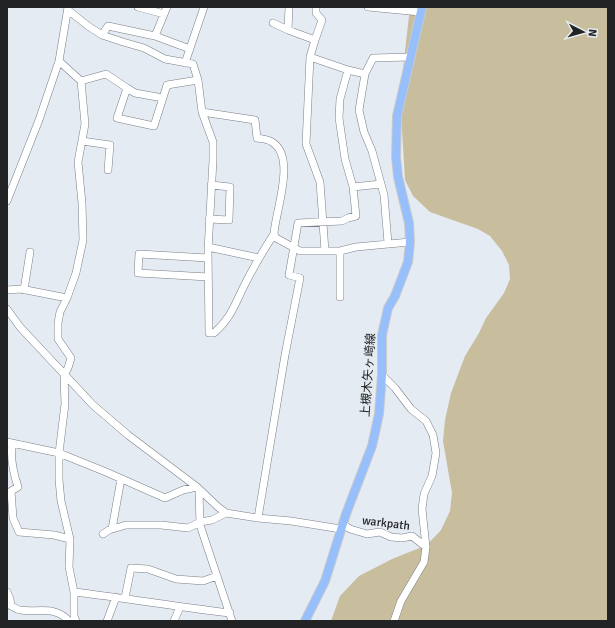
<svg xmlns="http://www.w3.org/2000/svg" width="615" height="628" viewBox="0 0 615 628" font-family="Signika,'Noto Sans JP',sans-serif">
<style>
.green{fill:#c8be9d}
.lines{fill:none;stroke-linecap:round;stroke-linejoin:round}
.minor-casing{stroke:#7a7f86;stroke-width:8}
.major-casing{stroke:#cacacb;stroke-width:10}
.minor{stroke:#fff;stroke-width:7}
.major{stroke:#96bffc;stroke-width:8}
.labels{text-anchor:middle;stroke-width:3.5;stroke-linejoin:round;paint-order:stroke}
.street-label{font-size:12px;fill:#212325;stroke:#e5ebf2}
</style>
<rect width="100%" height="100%" fill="#e5ebf2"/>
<path class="green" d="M410,7H608V621H331L340,596L359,576L392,559L427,545L441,530L450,511L452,493L443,441L445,420L451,393L465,356L479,333L486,318L504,293L510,279L509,265L502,251L490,236L478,229L430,212L413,196L405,180L400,96Z"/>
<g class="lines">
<g class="minor-casing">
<path id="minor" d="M138,7L164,14
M167,7L155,36L190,49
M289,7L288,30L315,40L310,57
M368,7L420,12
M68,10L88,26L102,35L123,42L144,48L165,59L193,64L198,80L202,112L213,142V160L208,250L209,333H214C231,318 234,306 244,286C253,268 263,251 274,234C275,212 297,157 272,142C268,139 262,139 257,138L255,120L202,112
M273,23L288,30
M102,35L108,26L155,36
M315,40L322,20L316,13V7
M59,61L81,81L85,124L78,162L82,203L83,240L76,273L67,298L60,312L58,323V339L71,358L68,368L64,375L65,404L59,453V480L61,501L70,539L69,567L74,592V616L76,621
M185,63L204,7
M348,70L340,99L339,118L345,159L353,187L381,184
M81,81L106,74L127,88L117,118L154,126L167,85L198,80
M127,88L135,93L163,98
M82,141L110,145L108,170
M7,201L39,120L59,61L68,7
M209,219L229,220L230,187L211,185
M274,234L276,238L300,251H340L356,247L410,242
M388,243L384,195L372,151L364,132L359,110L365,74L373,58L410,57
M208,247L259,258
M325,251L320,182L306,144L310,57L348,70L365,74
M340,251V297
M208,258L139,254L138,273L208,277
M7,290L21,289L67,298
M24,290L30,252
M7,309L20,327L93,405L128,435L197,487L218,507L226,513L258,518L291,521L341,529
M382,375L395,388L411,409L426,421L433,435L436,453L432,476L424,494L422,509L426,547L424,562L401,601L394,621
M7,442L59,453L106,472L165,498L183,490L197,487
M12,443C10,458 13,472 18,487L11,491L13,518L19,532L54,535L70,539
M199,490L200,525L232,621
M258,518L285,355L300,278L289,275L298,223L342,221L348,218L356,216L353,187
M343,524L350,529L367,534L380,532L391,537L402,538L412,536L426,547
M112,529L121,479
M103,534L109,530L126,525H161L188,528L200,522L212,520L226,513
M7,592L10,599L11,606C14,607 17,610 20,610C37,613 55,605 69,621
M74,592C126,598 178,607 230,613
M125,598L131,568L148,569L176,579L203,581L217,576
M107,621L116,597
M174,621L180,607"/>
</g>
<g class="major-casing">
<path id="major" d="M305,621L325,581L346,514L372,446L379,414L382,375V335L388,308L395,296L408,262L410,242L409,223L398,177L396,157L397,116L422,7"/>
</g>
<use href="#minor" class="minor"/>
<use href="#major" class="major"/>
</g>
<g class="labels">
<g class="street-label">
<text transform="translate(368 375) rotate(-86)" y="4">上槻木矢ヶ崎線</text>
<text transform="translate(386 523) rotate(7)" y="4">warkpath</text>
</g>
</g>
<rect width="615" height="628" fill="none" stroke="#212325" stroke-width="16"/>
<g transform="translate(583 32) rotate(96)" stroke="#e5ebf2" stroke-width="3" paint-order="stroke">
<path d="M0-3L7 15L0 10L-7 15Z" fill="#212325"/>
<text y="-6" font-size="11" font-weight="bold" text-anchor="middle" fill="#212325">N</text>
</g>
</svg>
